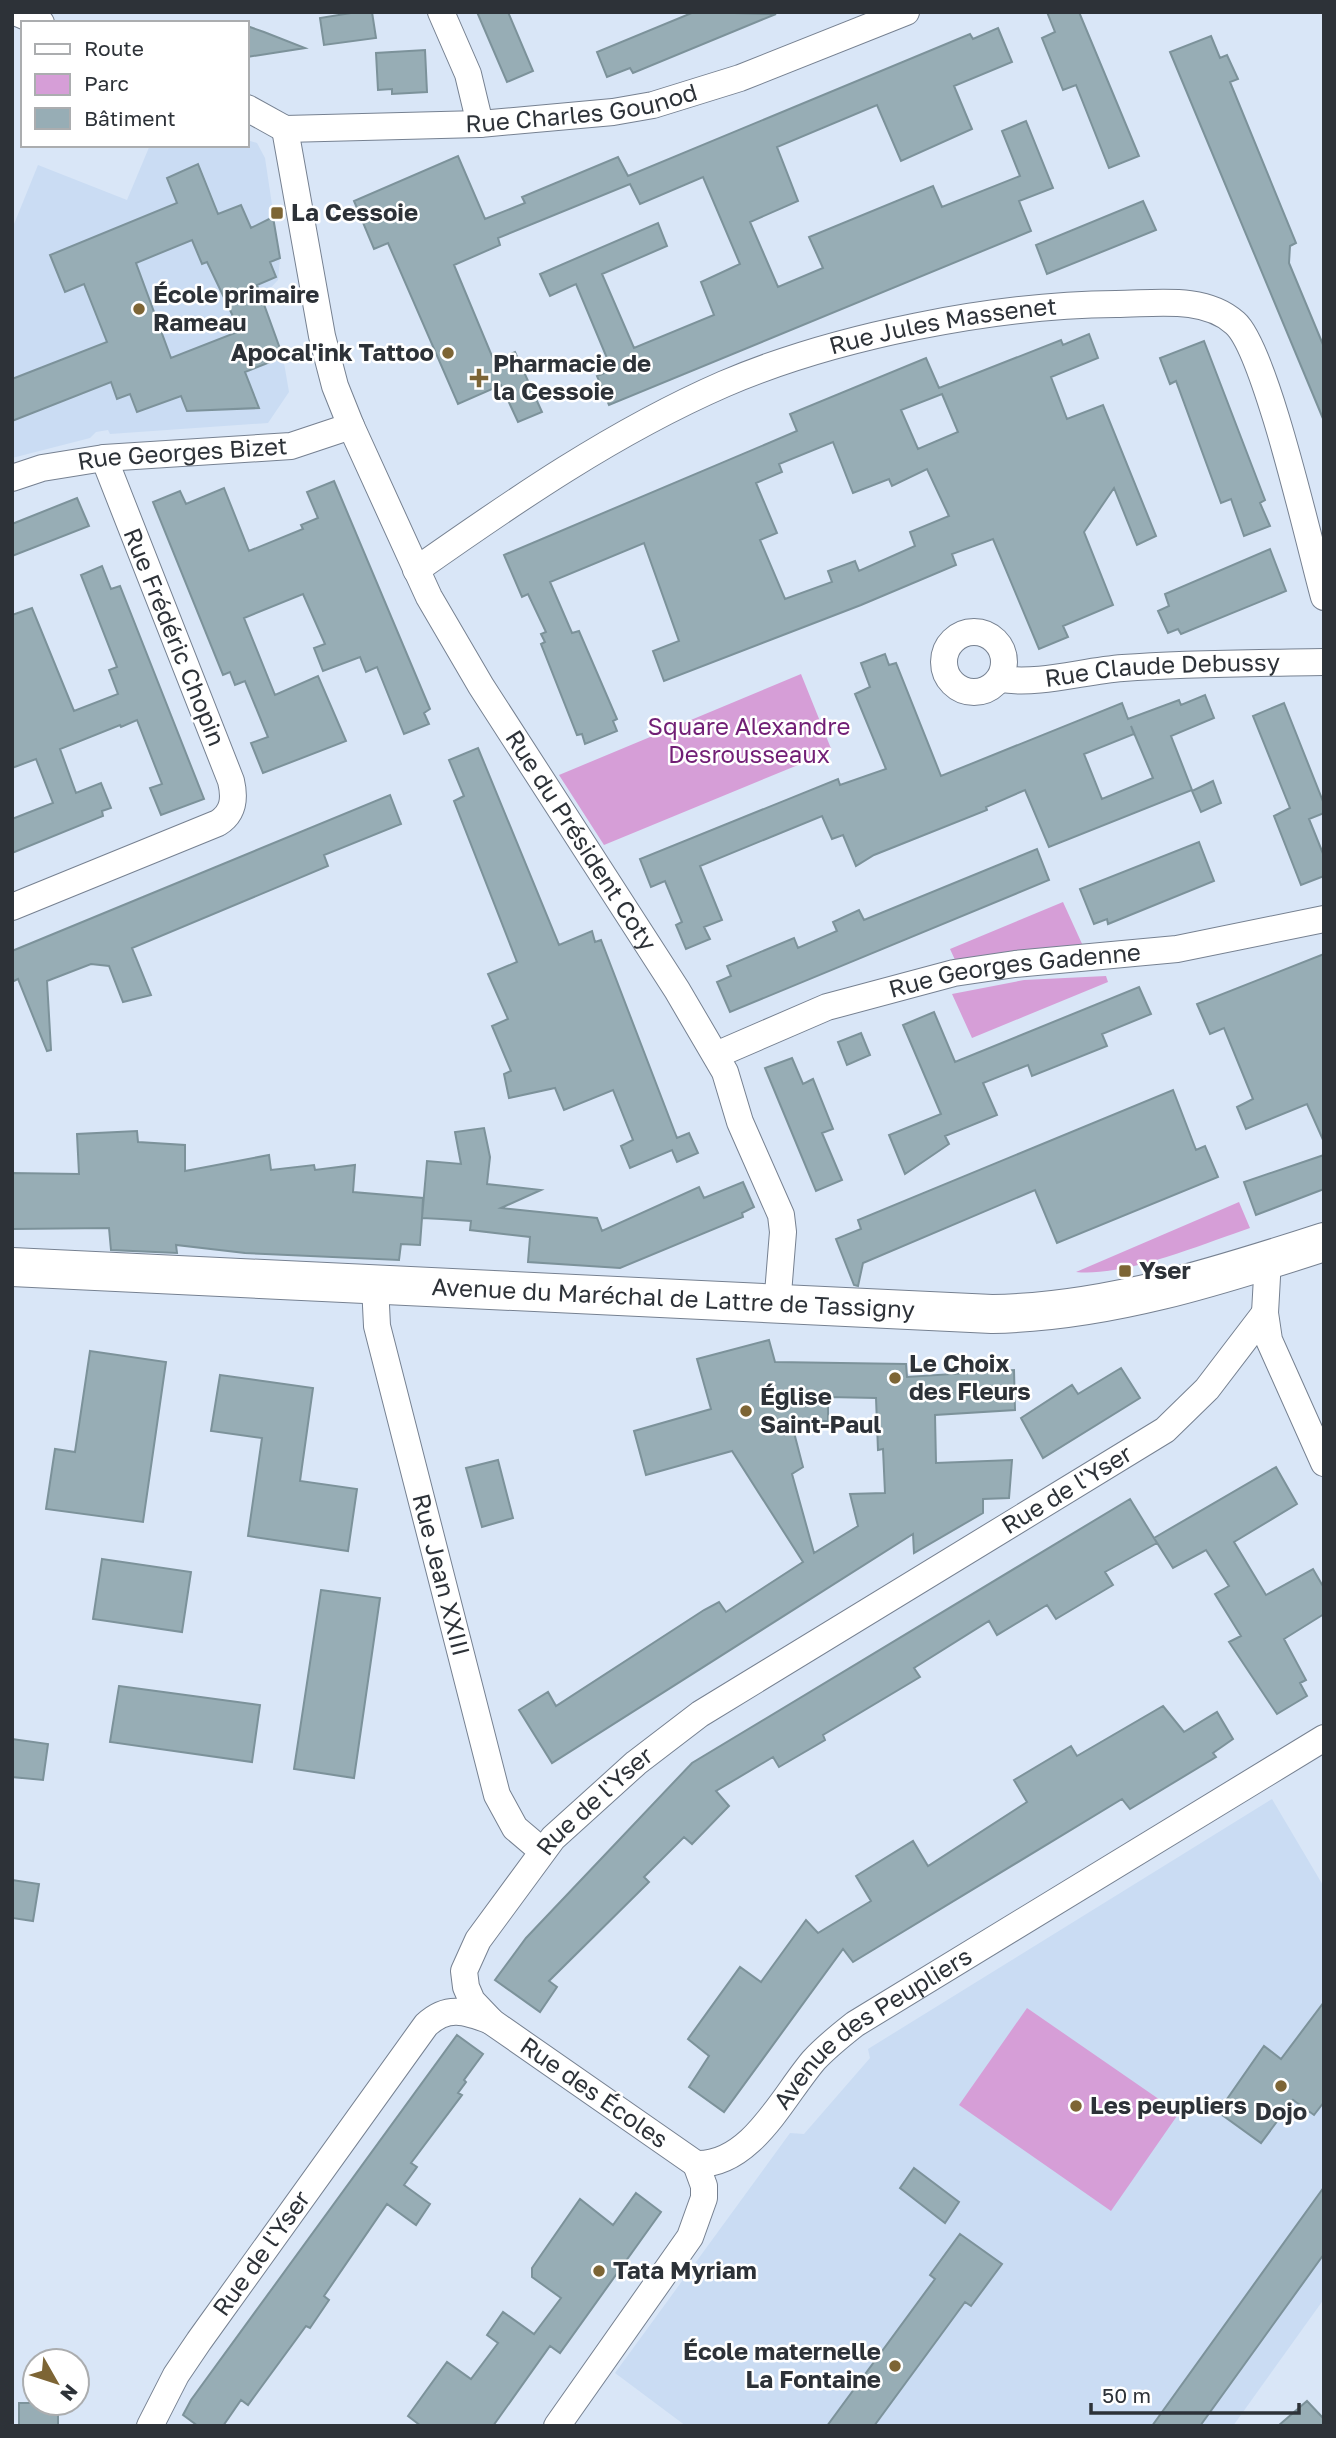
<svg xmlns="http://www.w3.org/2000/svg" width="1336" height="2438" viewBox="0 0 1336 2438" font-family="'Golos Text',sans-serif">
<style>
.built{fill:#cadcf3}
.green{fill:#d69ed7}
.building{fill:#97adb5;stroke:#7c929a;stroke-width:2;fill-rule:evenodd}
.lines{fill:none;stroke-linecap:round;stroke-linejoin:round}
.street-casing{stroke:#768191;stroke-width:28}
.secondary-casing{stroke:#768191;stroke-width:40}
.street{stroke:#fff;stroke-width:26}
.secondary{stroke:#fff;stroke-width:38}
.poi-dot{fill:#7d6535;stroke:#fff;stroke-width:2.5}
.labels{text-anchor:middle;stroke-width:5;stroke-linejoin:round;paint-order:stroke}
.street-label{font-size:24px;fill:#2d3238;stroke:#fff}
.poi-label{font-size:24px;font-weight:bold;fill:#2d3238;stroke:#fff;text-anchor:start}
.park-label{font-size:24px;fill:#711e75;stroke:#fff}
</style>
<rect width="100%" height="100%" fill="#d9e6f7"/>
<path class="built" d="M247,140L257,143L265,158L280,258L278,280L261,298L283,357L289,392L268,423L110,434L108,430L96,432L90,438L12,458V229L38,165L127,200L150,145H247Z
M1272,1799L1324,1887V2299L1233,2426H686L615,2373L790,2133L804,2134L870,2058L868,2049Z"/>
<path class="green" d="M801,674L832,751L604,845L559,775Z
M1063,902L1083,946L956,962L950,949Z
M1106,976L1108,982L972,1038L952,994L1024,980Z
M1239,1202L1250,1228C1203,1244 1124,1277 1076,1272Z
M1027,2008L1179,2113L1111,2211L959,2105Z"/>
<path class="building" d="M357,12H372L376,38L324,45L320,18Z
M477,12H508L533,71L507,82Z
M694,12L776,14L633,73L630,68L607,77L597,52Z
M1047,12H1079L1139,156L1109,168L1076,85L1063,90L1042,38L1055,32Z
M247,26L264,32L305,48L247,57Z
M998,28L1012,62L954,86L972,129L901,161L877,105L777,147L798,201L750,222L778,287L823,268L809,237L933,186L942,207L1020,176L1002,131L1026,121L1053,188L1019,201L1031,231L609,405L597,376L612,370L576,284L550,296L540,274L658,223L667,246L602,274L634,348L714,315L701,282L740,264L703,177L640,204L630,184L498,238L500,245L454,265L494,361L515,352L542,412L518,422L501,385L458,404L388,243L374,249L354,201L458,156L485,219L525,203L522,197L618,157L628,176L970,34L973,39Z
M1211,36L1220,58L1227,55L1238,79L1230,82L1296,243L1290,246L1289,263L1324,347V421L1170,52Z
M425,50L427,92L392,94V89L378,90L376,53Z
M198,164L218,214L241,205L251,228L273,217L280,258L270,262L276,277L257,285L283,357L245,372L259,408L187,411L181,396L137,412L130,394L117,399L111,382L12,421V379L107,342L84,284L65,292L50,255L177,203L167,178ZM192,240L202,264L207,262L240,331L171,358L136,263Z
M1143,201L1156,230L1047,274L1036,245Z
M1089,334L1098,358L1051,377L1067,419L1103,405L1156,536L1137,545L1114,488L1084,532L1113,605L1063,626L1068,637L1039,649L993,539L952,554L956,565L861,605L664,681L653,651L679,641L644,543L550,582L572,633L579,631L617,719L613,721L617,731L585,744L582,734L577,735L541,644L545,642L541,634L546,632L528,594L522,597L504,555L797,431L790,414L926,358L939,388L1061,340L1063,345ZM942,394L958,432L918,449L901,410ZM833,442L853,493L889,479L892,486L927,469L949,516L910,532L915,546L859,571L855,561L828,571L832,582L785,599L760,540L777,533L756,483L782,472L779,464Z
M1204,341L1265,500L1260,503L1270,526L1244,536L1231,499L1221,503L1176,381L1170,384L1160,358Z
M334,481L430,709L424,713L429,724L404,734L377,667L366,672L360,657L323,671L314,648L325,644L303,594L244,618L275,695L318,676L346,741L263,773L251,743L268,737L245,681L235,685L230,672L223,675L153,502L180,491L186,504L224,488L249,551L303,529L301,525L318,518L307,492Z
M77,498L89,526L12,556V524Z
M1270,549L1286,591L1181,634L1178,629L1168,633L1158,611L1169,606L1165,594Z
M102,566L111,589L120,586L204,799L161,815L150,788L162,784L137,720L121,727L120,725L60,749L76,793L101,783L111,808L102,811L103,816L12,853V819L53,803L36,759L12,768V615L32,608L74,711L118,694L109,670L117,667L81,575Z
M885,654L889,665L896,663L941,776L1122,703L1128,719L1179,700L1181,705L1205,695L1214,718L1171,736L1192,790L1049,847L1025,790L986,807L987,810L874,855L856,866L843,835L832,839L822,816L700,866L722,920L704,927L710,939L686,949L676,925L682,922L665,881L651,887L640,859L838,779L840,785L886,769L855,694L870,687L861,663ZM1131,726L1153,778L1102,799L1084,754L1134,734Z
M1284,703L1324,804V813L1309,819L1324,856V876L1301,885L1274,816L1290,808L1253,716Z
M478,748L559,945L592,931L595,942L601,940L677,1138L689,1133L698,1153L677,1162L672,1150L630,1168L621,1146L633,1140L613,1090L564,1110L555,1088L509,1098L504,1074L511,1071L492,1026L508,1019L488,974L517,962L454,801L464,796L449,760Z
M1213,781L1221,803L1201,812L1192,791Z
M390,795L401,824L324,855L328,866L132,948L151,995L123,1002L109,966L91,964L47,981L51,1050L47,1051L18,979L12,982V951Z
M1199,842L1214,881L1108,924L1107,919L1094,924L1080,889Z
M1037,849L1049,880L730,1012L717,982L731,976L727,966L794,938L798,948L837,931L833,922L859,910L864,920Z
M1324,954V1142L1307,1104L1246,1129L1237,1107L1253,1099L1224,1028L1210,1034L1197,1004Z
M1139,987L1151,1014L1102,1034L1107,1046L1032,1076L1028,1065L983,1083L997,1115L945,1136L949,1144L905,1174L889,1135L941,1114L903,1025L934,1012L955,1062Z
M861,1033L870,1055L847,1065L838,1042Z
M792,1058L803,1084L813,1079L833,1129L822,1133L842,1180L816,1191L765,1068Z
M1173,1090L1196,1150L1205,1146L1218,1177L1057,1243L1035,1190L863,1263L858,1286L854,1285L836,1239L861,1229L858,1220Z
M484,1128L490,1157L487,1184L541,1190L501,1208L597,1218L602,1231L699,1187L704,1198L743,1182L754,1207L742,1213L743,1217L620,1268L528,1262L530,1237L470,1230L471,1221L442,1219L422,1218L420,1245L401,1244L399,1260L245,1253L176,1245L177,1253L111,1250L109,1228L12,1229V1173L79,1174L77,1134L137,1131L138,1142L185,1145V1171L269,1155L271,1170L314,1165L315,1170L355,1165L353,1192L423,1198L422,1218L427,1161L461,1164L455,1132Z
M1324,1155V1189L1256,1215L1244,1182Z
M769,1340L775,1362L906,1364L907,1377L1014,1370L1015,1410L935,1415L936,1463L1012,1460L1009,1498L983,1499V1513L914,1553L913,1534L552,1763L519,1710L548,1692L556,1706L704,1610L719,1602L726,1612L803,1562L732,1451L646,1475L634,1431L711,1409L697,1359ZM828,1397L876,1398L878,1450L883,1449L885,1493L850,1494L858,1526L814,1553L792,1474L803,1467L791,1421H828Z
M90,1351L166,1362L143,1522L46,1509L55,1449L75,1452Z
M1121,1368L1140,1398L1043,1458L1021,1418L1072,1385L1078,1394Z
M220,1375L313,1388L300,1481L357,1489L348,1551L248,1536L262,1438L211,1431Z
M498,1460L513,1518L482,1527L466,1468Z
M1276,1467L1297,1504L1234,1542L1266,1595L1313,1569L1324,1588V1614L1284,1639L1306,1680L1300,1683L1307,1696L1277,1714L1229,1642L1241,1636L1215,1594L1229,1586L1206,1550L1173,1568L1154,1538Z
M1130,1499L1157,1543L1105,1572L1113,1585L1056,1619L1047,1605L997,1635L989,1621L914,1668L920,1677L823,1735L825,1740L779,1767L773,1757L716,1791L729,1806L692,1844L684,1837L644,1877L649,1882L549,1981L557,1987L540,2012L495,1980L526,1938L692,1763Z
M102,1559L191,1572L182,1632L93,1619Z
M321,1590L380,1598L354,1778L294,1769Z
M119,1686L260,1705L252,1762L110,1742Z
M1163,1706L1184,1732L1217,1712L1233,1739L1213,1753L1216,1757L1130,1809L1122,1799L853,1962L843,1949L724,2112L689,2087L709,2056L688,2039L740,1967L761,1982L806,1920L818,1933L871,1901L856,1876L913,1841L928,1866L1027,1802L1014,1780L1071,1746L1077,1756Z
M12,1739L48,1744L43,1780L12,1777Z
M12,1880L39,1884L33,1921L12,1918Z
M1324,2002V2102L1314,2115L1293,2100L1261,2143L1218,2112L1264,2046L1281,2059Z
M457,2035L483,2054L464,2080L466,2082L458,2093L462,2095L411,2163L417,2167L404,2185L430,2204L416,2225L387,2204L324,2296L329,2300L310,2328L306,2326L248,2405L241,2400L223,2426H198L183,2415L191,2400Z
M914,2168L959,2202L945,2223L900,2188Z
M1324,2187V2254L1200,2426H1152Z
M636,2193L661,2212L560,2353L550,2346L493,2426H421L408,2416L447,2362L471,2379L498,2343L487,2335L503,2312L534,2334L561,2298L532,2277V2268L580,2199L613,2225Z
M960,2234L1002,2264L971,2306L965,2302L874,2426H827L935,2279L930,2275Z
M1307,2401L1324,2419V2426H1278Z
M19,2403H58V2426H19Z"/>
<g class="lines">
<g class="street-casing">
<g id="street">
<path d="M15,12L41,23"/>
<path d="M441,12L468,74L480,124"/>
<path id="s1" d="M247,108L285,129L480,124L613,112L653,105L740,78L906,12"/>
<path id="s2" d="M285,129L322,336L335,386L351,426L429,597L481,686L677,990L725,1072L740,1122L781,1215L783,1232L777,1306"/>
<path id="s3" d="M12,478L42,468L104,458L291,446L351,426"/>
<path id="s4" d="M416,570C514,501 614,432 724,384C836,336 994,305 1116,304C1154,304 1204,295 1235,323C1266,350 1310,547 1324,597"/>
<circle cx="974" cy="662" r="30"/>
<path id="s5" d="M1000,679C1041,685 1082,671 1123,668C1190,663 1257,663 1324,662"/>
<path d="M12,907L218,823C234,813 235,798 231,781L104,458"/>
<path id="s6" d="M716,1055L827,1007L954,973L1015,964L1177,949L1324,919"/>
<path d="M1268,1259L1265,1313L1269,1340L1324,1463"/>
<path id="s7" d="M375,1285L377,1326L497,1795L515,1828L541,1850"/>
<path id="s8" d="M696,2164L492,2022L472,2001L466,1987L464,1971L478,1940L553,1838L636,1763L700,1714L1165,1430L1207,1389L1265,1313"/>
<path id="s9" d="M696,2164C751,2166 783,2096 814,2060C827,2046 841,2035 855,2024L1324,1738"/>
<path id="s10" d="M150,2426L176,2375L199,2341L426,2025C447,2005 465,2011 491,2021"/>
<path d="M557,2426L690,2237L704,2198V2186L696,2164"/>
</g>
</g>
<g class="secondary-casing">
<g id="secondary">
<path id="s11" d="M12,1267L992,1314C1106,1312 1216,1277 1324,1242"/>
</g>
</g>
<use href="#street" class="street"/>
<use href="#secondary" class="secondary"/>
</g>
<g class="poi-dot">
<rect x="270" y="206" width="14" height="14" rx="3.5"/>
<circle cx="139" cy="309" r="7"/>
<circle cx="448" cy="353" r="7"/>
<path d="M475.5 367.5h7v7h7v7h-7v7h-7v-7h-7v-7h7z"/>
<rect x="1118" y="1264" width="14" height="14" rx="3.5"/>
<circle cx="895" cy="1378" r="7"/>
<circle cx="746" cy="1411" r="7"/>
<circle cx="1281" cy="2086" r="7"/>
<circle cx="1076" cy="2106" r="7"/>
<circle cx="599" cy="2271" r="7"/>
<circle cx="895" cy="2366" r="7"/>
</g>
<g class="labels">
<g class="street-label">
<text dy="8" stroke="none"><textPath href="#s1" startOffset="341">Rue Charles Gounod</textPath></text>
<text dy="8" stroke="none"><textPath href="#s4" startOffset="588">Rue Jules Massenet</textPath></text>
<text dy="8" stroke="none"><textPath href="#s3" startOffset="173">Rue Georges Bizet</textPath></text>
<text transform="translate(174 637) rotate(68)" y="8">Rue Frédéric Chopin</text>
<text dy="8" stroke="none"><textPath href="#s5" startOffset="163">Rue Claude Debussy</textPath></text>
<text dy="8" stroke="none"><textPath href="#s2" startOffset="780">Rue du Président Coty</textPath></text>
<text dy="8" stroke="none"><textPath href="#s6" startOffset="313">Rue Georges Gadenne</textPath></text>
<text dy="8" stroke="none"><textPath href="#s11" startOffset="662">Avenue du Maréchal de Lattre de Tassigny</textPath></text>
<text dy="8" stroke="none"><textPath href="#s8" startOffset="1092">Rue de l'Yser</textPath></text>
<text dy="8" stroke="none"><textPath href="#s7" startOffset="298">Rue Jean XXIII</textPath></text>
<text dy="8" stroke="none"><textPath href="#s8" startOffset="525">Rue de l'Yser</textPath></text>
<text dy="8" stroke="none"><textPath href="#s9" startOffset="229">Avenue des Peupliers</textPath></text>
<text transform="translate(594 2093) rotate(35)" y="8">Rue des Écoles</text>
<text dy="8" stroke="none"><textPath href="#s10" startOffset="206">Rue de l'Yser</textPath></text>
</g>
<g class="poi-label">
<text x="291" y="221">La Cessoie</text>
<text x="153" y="303">École primaire<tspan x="153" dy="28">Rameau</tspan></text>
<text x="434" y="361" text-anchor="end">Apocal'ink Tattoo</text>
<text x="493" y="372">Pharmacie de<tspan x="493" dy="28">la Cessoie</tspan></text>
<text x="1139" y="1279">Yser</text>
<text x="909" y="1372">Le Choix<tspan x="909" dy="28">des Fleurs</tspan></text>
<text x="760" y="1405">Église<tspan x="760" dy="28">Saint-Paul</tspan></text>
<text x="1090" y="2114">Les peupliers</text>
<text x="1281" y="2120" text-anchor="middle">Dojo</text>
<text x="613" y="2279">Tata Myriam</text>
<text x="881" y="2360" text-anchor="end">École maternelle<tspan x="881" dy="28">La Fontaine</tspan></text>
</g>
<g class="park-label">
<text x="749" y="735">Square Alexandre<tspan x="749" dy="28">Desrousseaux</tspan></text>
</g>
</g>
<rect width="1336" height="2438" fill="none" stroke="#2d3238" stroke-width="28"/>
<rect x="21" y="21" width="228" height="126" fill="#ffffff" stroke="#abadaf" stroke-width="2"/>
<rect x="35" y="44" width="35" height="10" fill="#ffffff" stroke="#abadaf" stroke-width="2"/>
<text x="84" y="56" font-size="21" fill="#2d3238">Route</text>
<rect x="35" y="74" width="35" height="21" fill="#d69ed7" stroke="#abadaf" stroke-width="2"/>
<text x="84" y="91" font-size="21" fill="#2d3238">Parc</text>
<rect x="35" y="108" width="35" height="21" fill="#97adb5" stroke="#abadaf" stroke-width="2"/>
<text x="84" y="126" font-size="21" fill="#2d3238">Bâtiment</text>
<g transform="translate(56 2382) rotate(129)"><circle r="33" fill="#ffffff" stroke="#abadaf" stroke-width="2"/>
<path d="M0-5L12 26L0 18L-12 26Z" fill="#7d6535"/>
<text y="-10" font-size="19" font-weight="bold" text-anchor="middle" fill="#2d3238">N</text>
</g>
<path d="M1091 2403v10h208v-10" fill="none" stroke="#2d3238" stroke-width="3.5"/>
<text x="1102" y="2403" font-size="21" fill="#2d3238" stroke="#ffffff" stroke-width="5" paint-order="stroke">50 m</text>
</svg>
